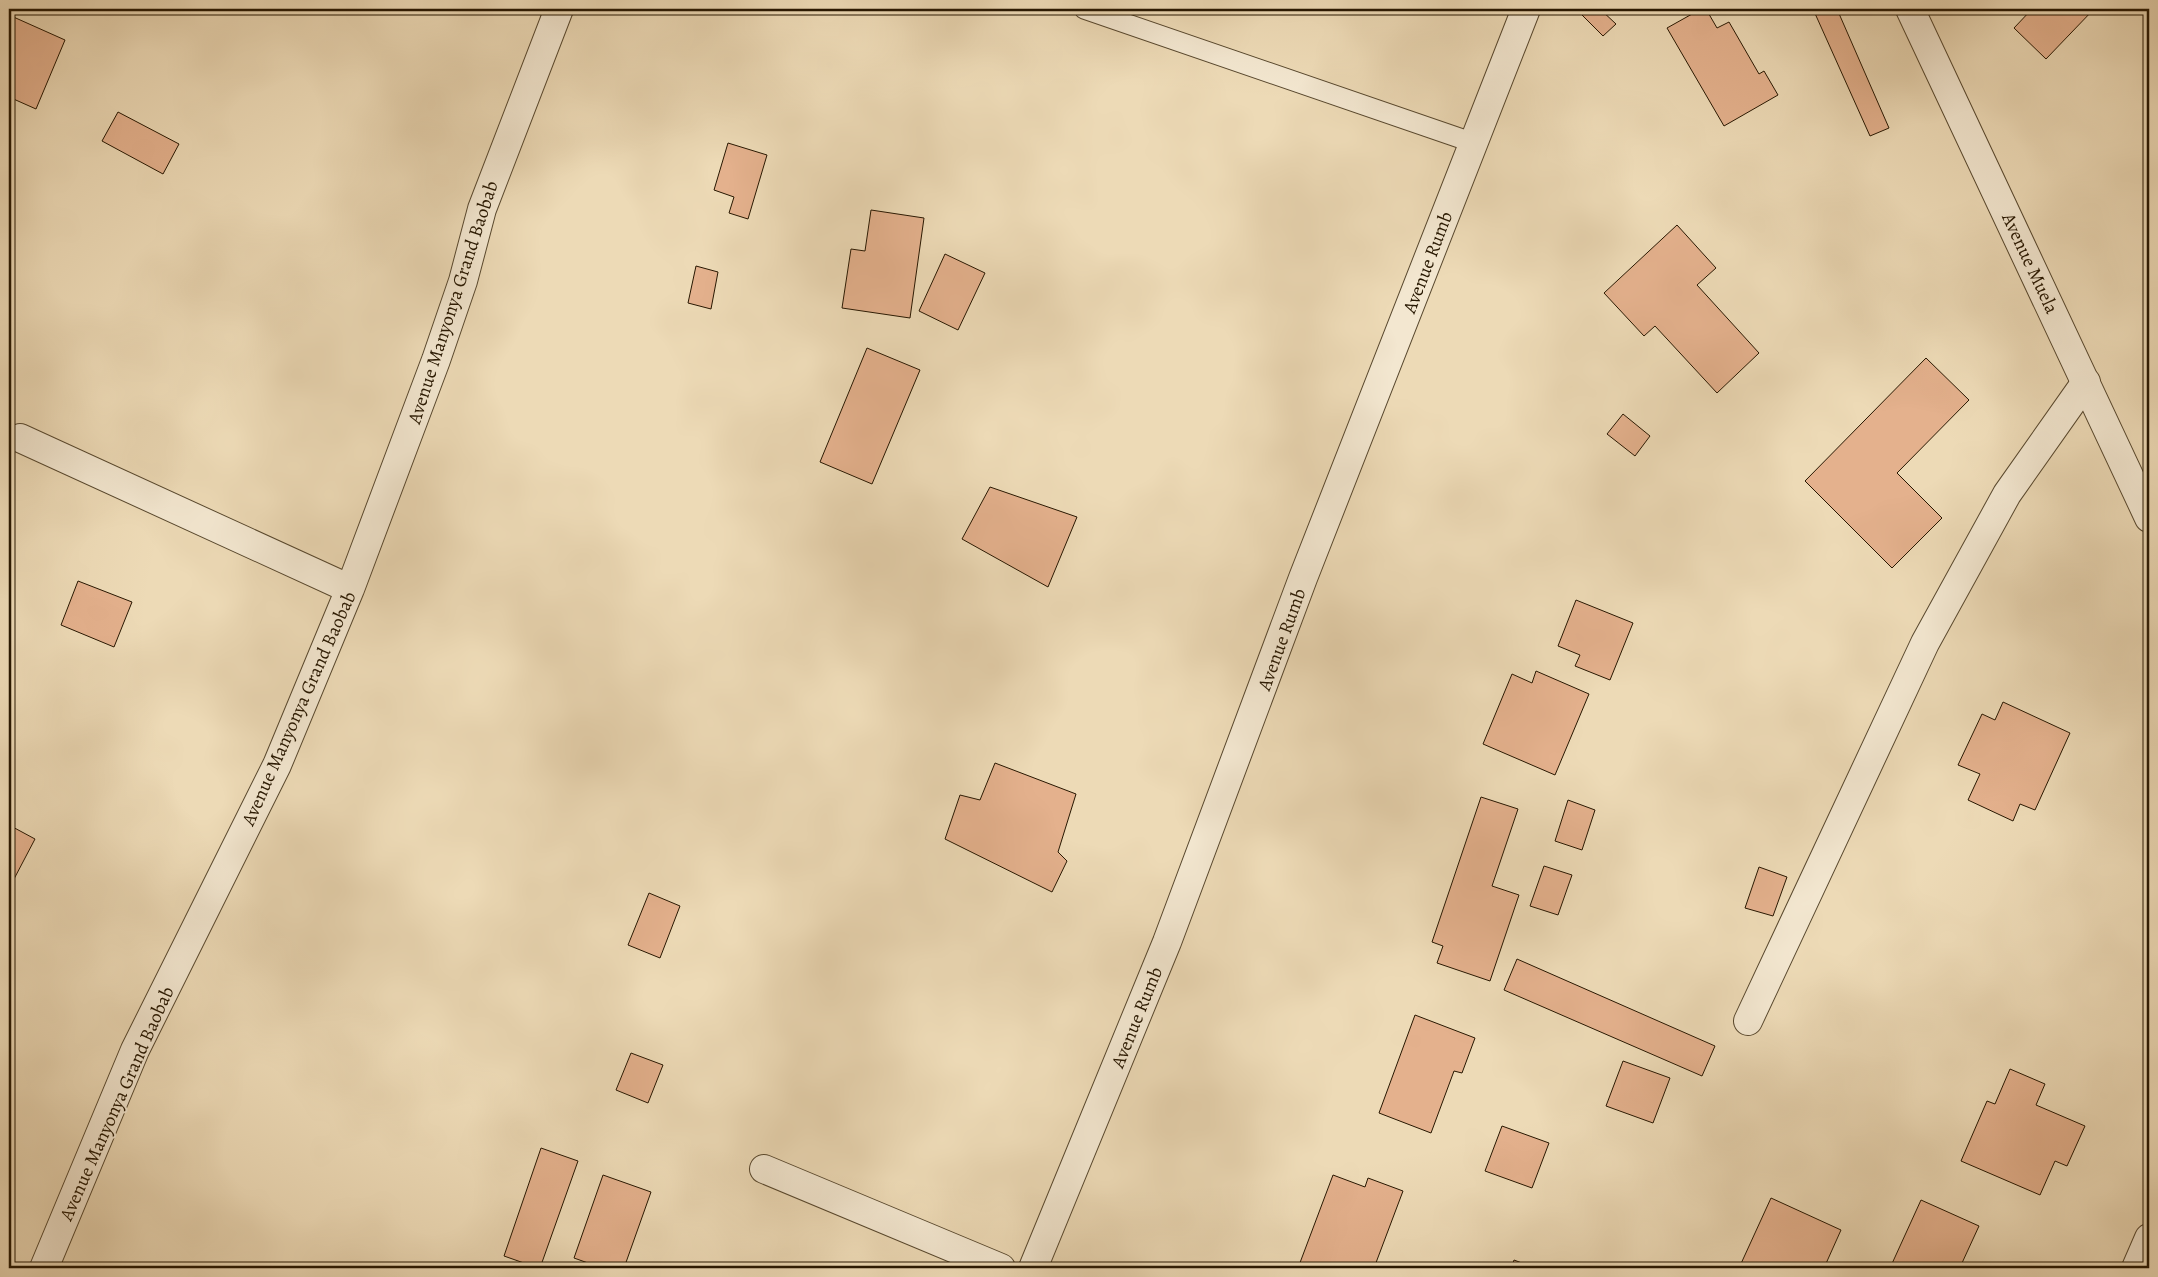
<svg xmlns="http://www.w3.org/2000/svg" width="2158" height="1277" viewBox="0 0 2158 1277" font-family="Alegreya,serif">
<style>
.building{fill:#e4b18d;stroke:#271701}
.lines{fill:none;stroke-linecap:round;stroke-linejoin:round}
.service-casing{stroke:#58482e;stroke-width:21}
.minor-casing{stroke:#58482e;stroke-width:30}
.tertiary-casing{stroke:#58482e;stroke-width:30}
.service{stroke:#f3e7d0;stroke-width:19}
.minor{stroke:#f3e7d0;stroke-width:28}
.tertiary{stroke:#f3e7d0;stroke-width:28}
.labels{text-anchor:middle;stroke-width:4;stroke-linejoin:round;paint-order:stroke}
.street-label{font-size:19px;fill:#271701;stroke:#f3e7d0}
</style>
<rect width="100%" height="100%" fill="#eddab6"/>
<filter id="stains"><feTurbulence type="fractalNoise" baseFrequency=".004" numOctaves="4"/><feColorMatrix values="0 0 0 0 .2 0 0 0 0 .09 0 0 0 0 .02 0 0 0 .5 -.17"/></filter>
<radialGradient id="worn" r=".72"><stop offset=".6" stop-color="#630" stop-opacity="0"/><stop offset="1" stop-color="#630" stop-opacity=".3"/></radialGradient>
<path class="building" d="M1576,9H1600L1616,24L1603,36Z
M1701,9H1706L1717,28L1729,22L1759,74L1764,71L1778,95L1724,126L1667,28Z
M1813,9H1837L1889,128L1870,136Z
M2032,9H2094L2046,59L2014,28Z
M9,15L65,40L36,109L9,97Z
M118,112L179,144L163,174L102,141Z
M728,143L767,155L748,219L729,213L734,197L714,190Z
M871,210L924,218L910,318L842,308L851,249L865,251Z
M1677,225L1716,268L1697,285L1759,353L1717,393L1655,326L1644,336L1604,293Z
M945,254L985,273L958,330L919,311Z
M696,266L718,272L711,309L688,303Z
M867,348L920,370L872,484L820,462Z
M1926,358L1969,400L1897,473L1942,518L1892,568L1805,481Z
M1623,414L1650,436L1635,456L1607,434Z
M990,487L1077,517L1048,587L962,539Z
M78,581L132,602L114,647L61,625Z
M1576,600L1633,623L1610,680L1575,666L1580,655L1558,646Z
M1536,671L1589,694L1555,775L1483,744L1512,674L1532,683Z
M2003,702L2070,733L2035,810L2020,804L2013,821L1968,800L1980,774L1958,765L1982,714L1995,720Z
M995,763L1076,794L1058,852L1067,861L1052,892L945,839L960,795L980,800Z
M1481,797L1518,809L1492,886L1519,895L1490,981L1437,963L1443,946L1432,942Z
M1568,800L1595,810L1582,850L1555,841Z
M9,825L35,839L14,879L9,877Z
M1544,866L1572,875L1558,915L1530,906Z
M1759,867L1787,877L1773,916L1745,908Z
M649,893L680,906L660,958L628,945Z
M1517,959L1715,1046L1702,1076L1504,990Z
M1415,1015L1475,1038L1462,1073L1454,1071L1431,1133L1379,1113Z
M631,1053L663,1065L648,1103L616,1090Z
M1623,1061L1670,1078L1653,1123L1606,1106Z
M2010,1069L2045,1084L2036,1105L2085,1126L2067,1166L2055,1161L2040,1195L1961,1161L1987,1101L1995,1104Z
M1502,1126L1549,1143L1532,1188L1485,1171Z
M541,1148L578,1161L540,1268H538L504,1256Z
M603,1175L651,1192L624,1268H602L574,1258Z
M1333,1175L1365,1187L1368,1178L1403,1191L1374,1268H1298Z
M1771,1198L1841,1230L1824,1268H1739Z
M1921,1200L1979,1226L1962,1263L1973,1268H1890Z
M1514,1260L1535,1268H1511Z"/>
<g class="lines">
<g class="service-casing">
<path id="service" d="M1084,9L1474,143"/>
</g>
<g class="minor-casing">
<path id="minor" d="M20,438L350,589
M1748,1021L1925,643L2007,494L2086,382
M764,1169L1001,1268
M44,1268L135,1050L277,765L350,589L436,360L463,281L482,209L559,9
M1033,1268L1167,942L1303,578L1526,9
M2136,1268L2149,1238"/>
</g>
<g class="tertiary-casing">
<path id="tertiary" d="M1910,9L2149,518"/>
</g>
<use href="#service" class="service"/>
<use href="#minor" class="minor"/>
<use href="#tertiary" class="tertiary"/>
</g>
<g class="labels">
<g class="street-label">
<text transform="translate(1427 262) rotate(-69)" y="7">Avenue Rumb</text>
<text transform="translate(2031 263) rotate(65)" y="7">Avenue Muela</text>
<text transform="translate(452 302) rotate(-72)" y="7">Avenue Manyonya Grand Baobab</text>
<text transform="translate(1281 639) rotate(-70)" y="7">Avenue Rumb</text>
<text transform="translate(298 708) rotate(-66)" y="7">Avenue Manyonya Grand Baobab</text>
<text transform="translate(1136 1017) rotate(-68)" y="7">Avenue Rumb</text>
<text transform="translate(116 1103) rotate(-66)" y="7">Avenue Manyonya Grand Baobab</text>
</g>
</g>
<rect width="2158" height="1277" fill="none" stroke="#eddab6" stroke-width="30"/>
<rect x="10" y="10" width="2138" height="1257" fill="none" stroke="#271701" stroke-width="2.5"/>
<rect x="15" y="15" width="2128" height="1247" fill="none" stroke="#271701"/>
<rect width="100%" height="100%" filter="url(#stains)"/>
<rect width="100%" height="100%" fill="url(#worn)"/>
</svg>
